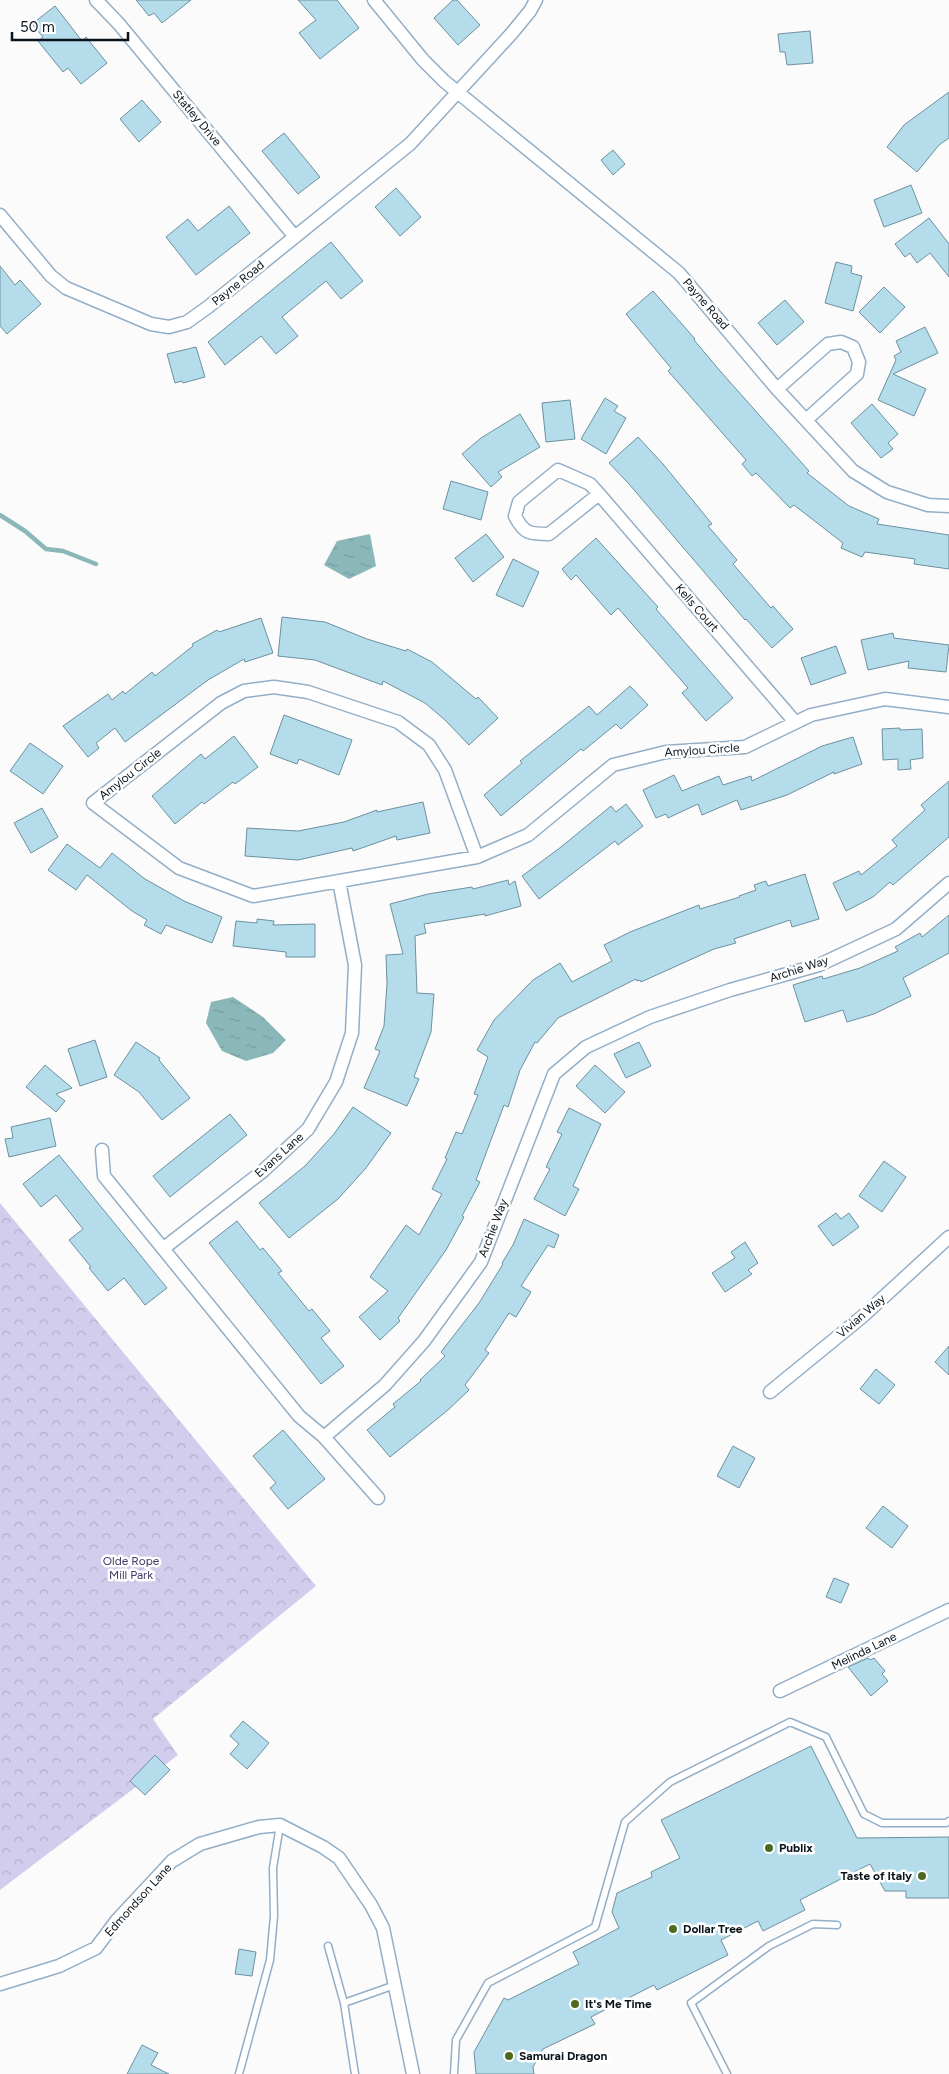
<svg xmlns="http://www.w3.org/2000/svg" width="949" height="2074" viewBox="0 0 949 2074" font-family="Figtree,sans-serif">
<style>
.forest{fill:url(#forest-crowns)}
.water{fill:url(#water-ripples)}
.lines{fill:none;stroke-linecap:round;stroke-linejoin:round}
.stream{stroke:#8ab7b8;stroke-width:4.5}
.building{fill:#b4dceb;stroke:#6c919f}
.lane-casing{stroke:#93aec6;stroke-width:9}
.street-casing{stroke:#93aec6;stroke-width:15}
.lane{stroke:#fff;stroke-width:6}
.street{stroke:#fff;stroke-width:12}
.poi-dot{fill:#4c6b20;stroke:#fff;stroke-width:2}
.labels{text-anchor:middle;stroke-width:5;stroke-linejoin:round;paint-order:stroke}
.street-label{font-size:12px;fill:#09131b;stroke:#fff}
.park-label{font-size:12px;fill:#433866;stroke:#fff}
.poi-label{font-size:12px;font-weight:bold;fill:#09131b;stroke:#fff;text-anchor:start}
</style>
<defs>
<pattern id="forest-crowns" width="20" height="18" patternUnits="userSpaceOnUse" patternTransform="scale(1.25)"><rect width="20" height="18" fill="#d2cded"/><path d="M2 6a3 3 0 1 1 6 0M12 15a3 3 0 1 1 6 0" fill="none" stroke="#b3afcb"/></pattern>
<pattern id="water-ripples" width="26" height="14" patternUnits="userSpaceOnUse" patternTransform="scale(1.25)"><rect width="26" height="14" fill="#8ab7b8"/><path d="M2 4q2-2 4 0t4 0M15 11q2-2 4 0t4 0" fill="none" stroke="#769c9e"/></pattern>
</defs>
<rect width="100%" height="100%" fill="#fbfbfb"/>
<path class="forest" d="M0,1203L316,1586L153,1719L178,1755L0,1890Z"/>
<path class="water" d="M370,534L376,566L349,579L324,565L337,541Z
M233,997L263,1017L286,1040L273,1053L246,1061L222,1051L206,1023L211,1002Z"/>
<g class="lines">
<path class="stream" d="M0,515L25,531L46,549L63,551L96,564"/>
</g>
<path class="building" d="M136,0H191L162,23L154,13L149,16Z
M298,0H337L359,28L320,59L299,33L316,20Z
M453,0H457L480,25L458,45L434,18Z
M55,6L82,41L86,37L107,63L81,84L68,68L63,72L38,41L43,37L32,24Z
M810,31L813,63L787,65L785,52H780L778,34Z
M949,92V138L939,145L917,172L887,147L904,125Z
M142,100L161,122L139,142L120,119Z
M284,133L320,177L298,194L262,151Z
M613,150L625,164L613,175L601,160Z
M911,185L922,213L884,227L874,200Z
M396,188L421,217L400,236L375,207Z
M229,206L250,233L196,275L166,237L188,219L198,231Z
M929,218L949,244V277L930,253L917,263L910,253L905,257L895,244Z
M331,242L363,281L341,299L326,281L282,317L298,336L276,354L261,336L225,365L208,342Z
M836,262L852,266L851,273L862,276L853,311L825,303Z
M0,266L15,285L20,280L41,304L7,334L0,326Z
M884,287L905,307L880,333L859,312Z
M653,291L695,339L694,340L721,372L809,471L807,473L849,506L879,519L877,524L949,535V569L914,564L915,559L865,552L862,557L841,548L843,543L794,505L790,508L756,473L752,476L742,464L746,460L668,371L671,368L626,314Z
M785,300L804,322L777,345L758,323Z
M925,327L938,353L893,374L926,389L914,416L878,400L896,360L894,356L901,352L896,341Z
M196,347L205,377L183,383L182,381L175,383L167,354Z
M605,398L618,406L614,411L626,418L606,454L581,439Z
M570,400L575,439L546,442L542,403Z
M872,404L898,434L888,443L893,449L881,458L851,423Z
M520,414L540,447L498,472L502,477L491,487L462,454L481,438Z
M638,437L663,464L712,524L708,526L737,560L733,564L771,608L773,606L793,629L772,648L746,619L745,620L629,484L609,463Z
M451,481L488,492L481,520L443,509Z
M486,534L504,557L473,582L455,558Z
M596,538L658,607L656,609L733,698L706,721L682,693L688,688L618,608L611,615L576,575L571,580L562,569Z
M513,559L539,572L523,607L496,595Z
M282,617L325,622L367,639L406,651L407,649L432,662L476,699L478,697L498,718L469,745L445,720L425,703L383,681L382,685L315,660L278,656Z
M261,618L273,653L245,662L244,659L208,680L125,742L115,728L96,743L99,748L88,757L63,726L108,694L112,700L123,691L125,694L152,672L155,676L193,646L192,644L217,630L219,632Z
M893,633L894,638L949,645L946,672L908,668L909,661L868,670L861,640Z
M836,646L846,673L811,685L801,658Z
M630,686L648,705L621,729L616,724L583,751L581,749L501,816L484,795L522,763L520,761L589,706L597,715Z
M284,715L352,740L339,775L299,759L297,764L270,754Z
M900,728V730L922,729L923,758L910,760L911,769L898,770V759L883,760L882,729Z
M234,736L258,767L235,784L233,782L204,804L202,802L175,824L152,796L201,754L205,759Z
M853,737L862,764L834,774V772L787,795L741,810L737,800L702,815L698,804L668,818L666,814L656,818L643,790L674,775L682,791L719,776L723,785L751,776L752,781L822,746Z
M30,743L63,766L43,794L10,771Z
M949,781V837L893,885L890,882L873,897L846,911L833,883L859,871L861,875L897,846L892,840L925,810L921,805Z
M423,802L430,833L397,840L396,836L353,851L352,848L298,860L245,856L247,828L298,831L344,822L377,810V812Z
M626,804L643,826L618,845L615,841L539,899L522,876L561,847L611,806L616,812Z
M42,808L58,837L31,853L14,823Z
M67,844L100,868L112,853L145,879L184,901L222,917L212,943L166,925L161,934L144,925L147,920L132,911L87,875L76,890L48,870Z
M805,874L819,919L792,927L790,920L734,939L736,943L714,949L641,982L640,980L637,981L636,979L558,1018L537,1043L535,1042L520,1070L508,1107L504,1105L476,1180L480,1182L462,1216L464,1217L446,1250L398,1318L400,1321L380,1340L359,1317L388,1291L370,1277L406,1225L419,1235L442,1194L432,1189L447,1159L445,1158L456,1132L462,1134L478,1095L474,1094L488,1057L477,1050L494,1020L533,980L560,963L572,982L612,961L604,945L630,932L699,905L700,909L740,897L739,896L756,890L754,885L766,881L768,886Z
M508,880L509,885L515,881L521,906L485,916V914L424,924L426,933L415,936L417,993L434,994L431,1032L414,1077L419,1079L407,1106L364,1088L380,1051L375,1049L384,1026L387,984L386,955L403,954L390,904L428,894L472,887L473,889Z
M949,915V953L903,978L911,996L874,1014L847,1022L843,1010L805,1022L793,985L822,976L823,979L860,968L898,951L895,947L920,933L922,937Z
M257,919L274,921L273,925L315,924V957H286V952L233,946L236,921L257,923Z
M95,1040L107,1077L80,1086L68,1049Z
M136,1042L160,1058L159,1060L190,1098L162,1120L139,1092L114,1075Z
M639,1042L651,1066L626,1078L614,1054Z
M45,1065L72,1088L56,1094L65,1101L56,1112L26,1087Z
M595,1065L625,1092L605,1113L576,1086Z
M353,1107L391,1133L366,1168L338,1199L289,1238L259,1203L305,1166L334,1134Z
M569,1108L601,1124L573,1186L579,1189L565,1216L534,1199L550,1169L546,1167L562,1134L557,1132Z
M230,1114L247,1135L170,1197L153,1176Z
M50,1118L56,1146L9,1157L5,1139L13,1138L11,1127Z
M59,1155L167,1288L145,1305L124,1278L108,1291L89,1268L91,1267L69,1240L83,1229L56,1195L41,1207L23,1184Z
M884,1161L906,1177L882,1212L859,1196Z
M836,1213L841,1219L849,1213L859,1227L833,1246L818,1226Z
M524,1219L559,1235L554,1248L548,1245L521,1286L531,1292L516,1317L509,1313L485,1350L489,1353L465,1385L469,1390L448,1410L390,1457L367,1430L395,1407L393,1404L421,1381L420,1380L445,1356L441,1352L479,1303L503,1264L502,1263L513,1245Z
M237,1221L260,1250L263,1248L282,1271L278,1273L309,1311L312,1309L330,1331L321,1338L344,1366L321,1384L209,1243Z
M745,1242L758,1263L748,1270L752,1274L725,1292L712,1273L735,1258L731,1252Z
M949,1346V1375L935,1362Z
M876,1369L895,1385L879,1404L860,1389Z
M283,1430L325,1479L288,1509L270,1488L276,1483L253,1456Z
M733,1446L755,1458L739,1488L717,1476Z
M883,1506L908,1526L892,1548L866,1528Z
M834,1578L849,1584L841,1603L826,1597Z
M868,1658L870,1660L874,1658L885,1671L882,1674L888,1681L871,1696L848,1667Z
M243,1721L269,1743L247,1769L230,1754L239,1744L230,1736Z
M811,1746L857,1838L949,1837V1898H906V1891H885L870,1864L800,1900L805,1910L763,1931L758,1921L721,1940L728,1955L657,1990L654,1985L591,2017L595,2024L543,2049L533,2067L534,2074H476L474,2052L504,1998L508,2000L579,1964L573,1952L619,1928L612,1912L617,1893L652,1877L651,1872L680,1858L661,1820Z
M155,1755L170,1770L145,1795L130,1781Z
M239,1949L256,1952L252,1976L235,1974Z
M142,2045L158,2053L151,2065L169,2074H127Z"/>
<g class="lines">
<g class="lane-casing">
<path id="lane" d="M328,1946L344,2003
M239,2074L270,1960L274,1916L273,1868L280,1825
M355,2074L344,2003L395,1985
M454,2074L456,2040L488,1983L595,1927L625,1822L670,1782L790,1722L826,1737L864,1814L882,1823H946L949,1821
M727,2074L691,2003L769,1946L813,1924L837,1925"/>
</g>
<g class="street-casing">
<path id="street" d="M96,0L119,24L295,237
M374,0L423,60L444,81L679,273L777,389L853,471L887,492L928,505L949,506
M0,215L51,276L66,288L151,324L169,327L187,322L208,307L410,144L512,33L530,11L536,0
M777,389L828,344L841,342L853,347L859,362L857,374L806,420
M599,494L549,534C530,534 524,534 515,516L519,502L558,470L590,484L599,494L795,722
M477,857L445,770L429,745L398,722L308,692L274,687L244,691L221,703L93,803L179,868L253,896L477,857L528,835L613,765L666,752L745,747L811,715L885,699L949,707
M102,1150L104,1176L299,1416L324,1437L385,1385L424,1341L481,1262L554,1074L586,1047L650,1017L730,990L819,965L896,929L949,883
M164,1248L263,1171L308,1129L336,1082L352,1033L355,965L339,881
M770,1392L863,1316L949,1237
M324,1437L378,1498
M780,1691L949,1610
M0,1984L59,1966L96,1948L117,1920L172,1861L200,1844L259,1827L280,1825L323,1847L339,1858L371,1905L383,1928L413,2074"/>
</g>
<use href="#lane" class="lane"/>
<use href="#street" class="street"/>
</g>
<g class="poi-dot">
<circle cx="769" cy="1848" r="5"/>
<circle cx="922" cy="1876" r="5"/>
<circle cx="673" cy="1929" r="5"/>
<circle cx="575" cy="2004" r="5"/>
<circle cx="509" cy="2056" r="5"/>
</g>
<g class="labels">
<g class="street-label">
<text transform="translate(197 118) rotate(50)" y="4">Statley Drive</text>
<text transform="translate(238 283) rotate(-39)" y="4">Payne Road</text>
<text transform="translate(706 304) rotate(49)" y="4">Payne Road</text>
<text transform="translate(697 608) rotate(49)" y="4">Kells Court</text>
<text transform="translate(702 750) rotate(-4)" y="4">Amylou Circle</text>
<text transform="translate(130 774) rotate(-38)" y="4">Amylou Circle</text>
<text transform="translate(799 969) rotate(-18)" y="4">Archie Way</text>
<text transform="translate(279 1155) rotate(-42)" y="4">Evans Lane</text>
<text transform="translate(493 1228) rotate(-69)" y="4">Archie Way</text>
<text transform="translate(861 1316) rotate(-41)" y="4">Vivian Way</text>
<text transform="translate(864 1651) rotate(-26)" y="4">Melinda Lane</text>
<text transform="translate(138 1900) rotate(-48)" y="4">Edmondson Lane</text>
</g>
<g class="park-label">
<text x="131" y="1565">Olde Rope<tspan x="131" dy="14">Mill Park</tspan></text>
</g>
<g class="poi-label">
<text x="779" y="1852">Publix</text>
<text x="912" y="1880" text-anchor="end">Taste of Italy</text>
<text x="683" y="1933">Dollar Tree</text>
<text x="585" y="2008">It's Me Time</text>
<text x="519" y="2060">Samurai Dragon</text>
</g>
</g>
<path d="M12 32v8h116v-8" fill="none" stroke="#09131b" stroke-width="2.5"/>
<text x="20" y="32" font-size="15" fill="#09131b" stroke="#ffffff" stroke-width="4" paint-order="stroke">50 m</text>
</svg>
